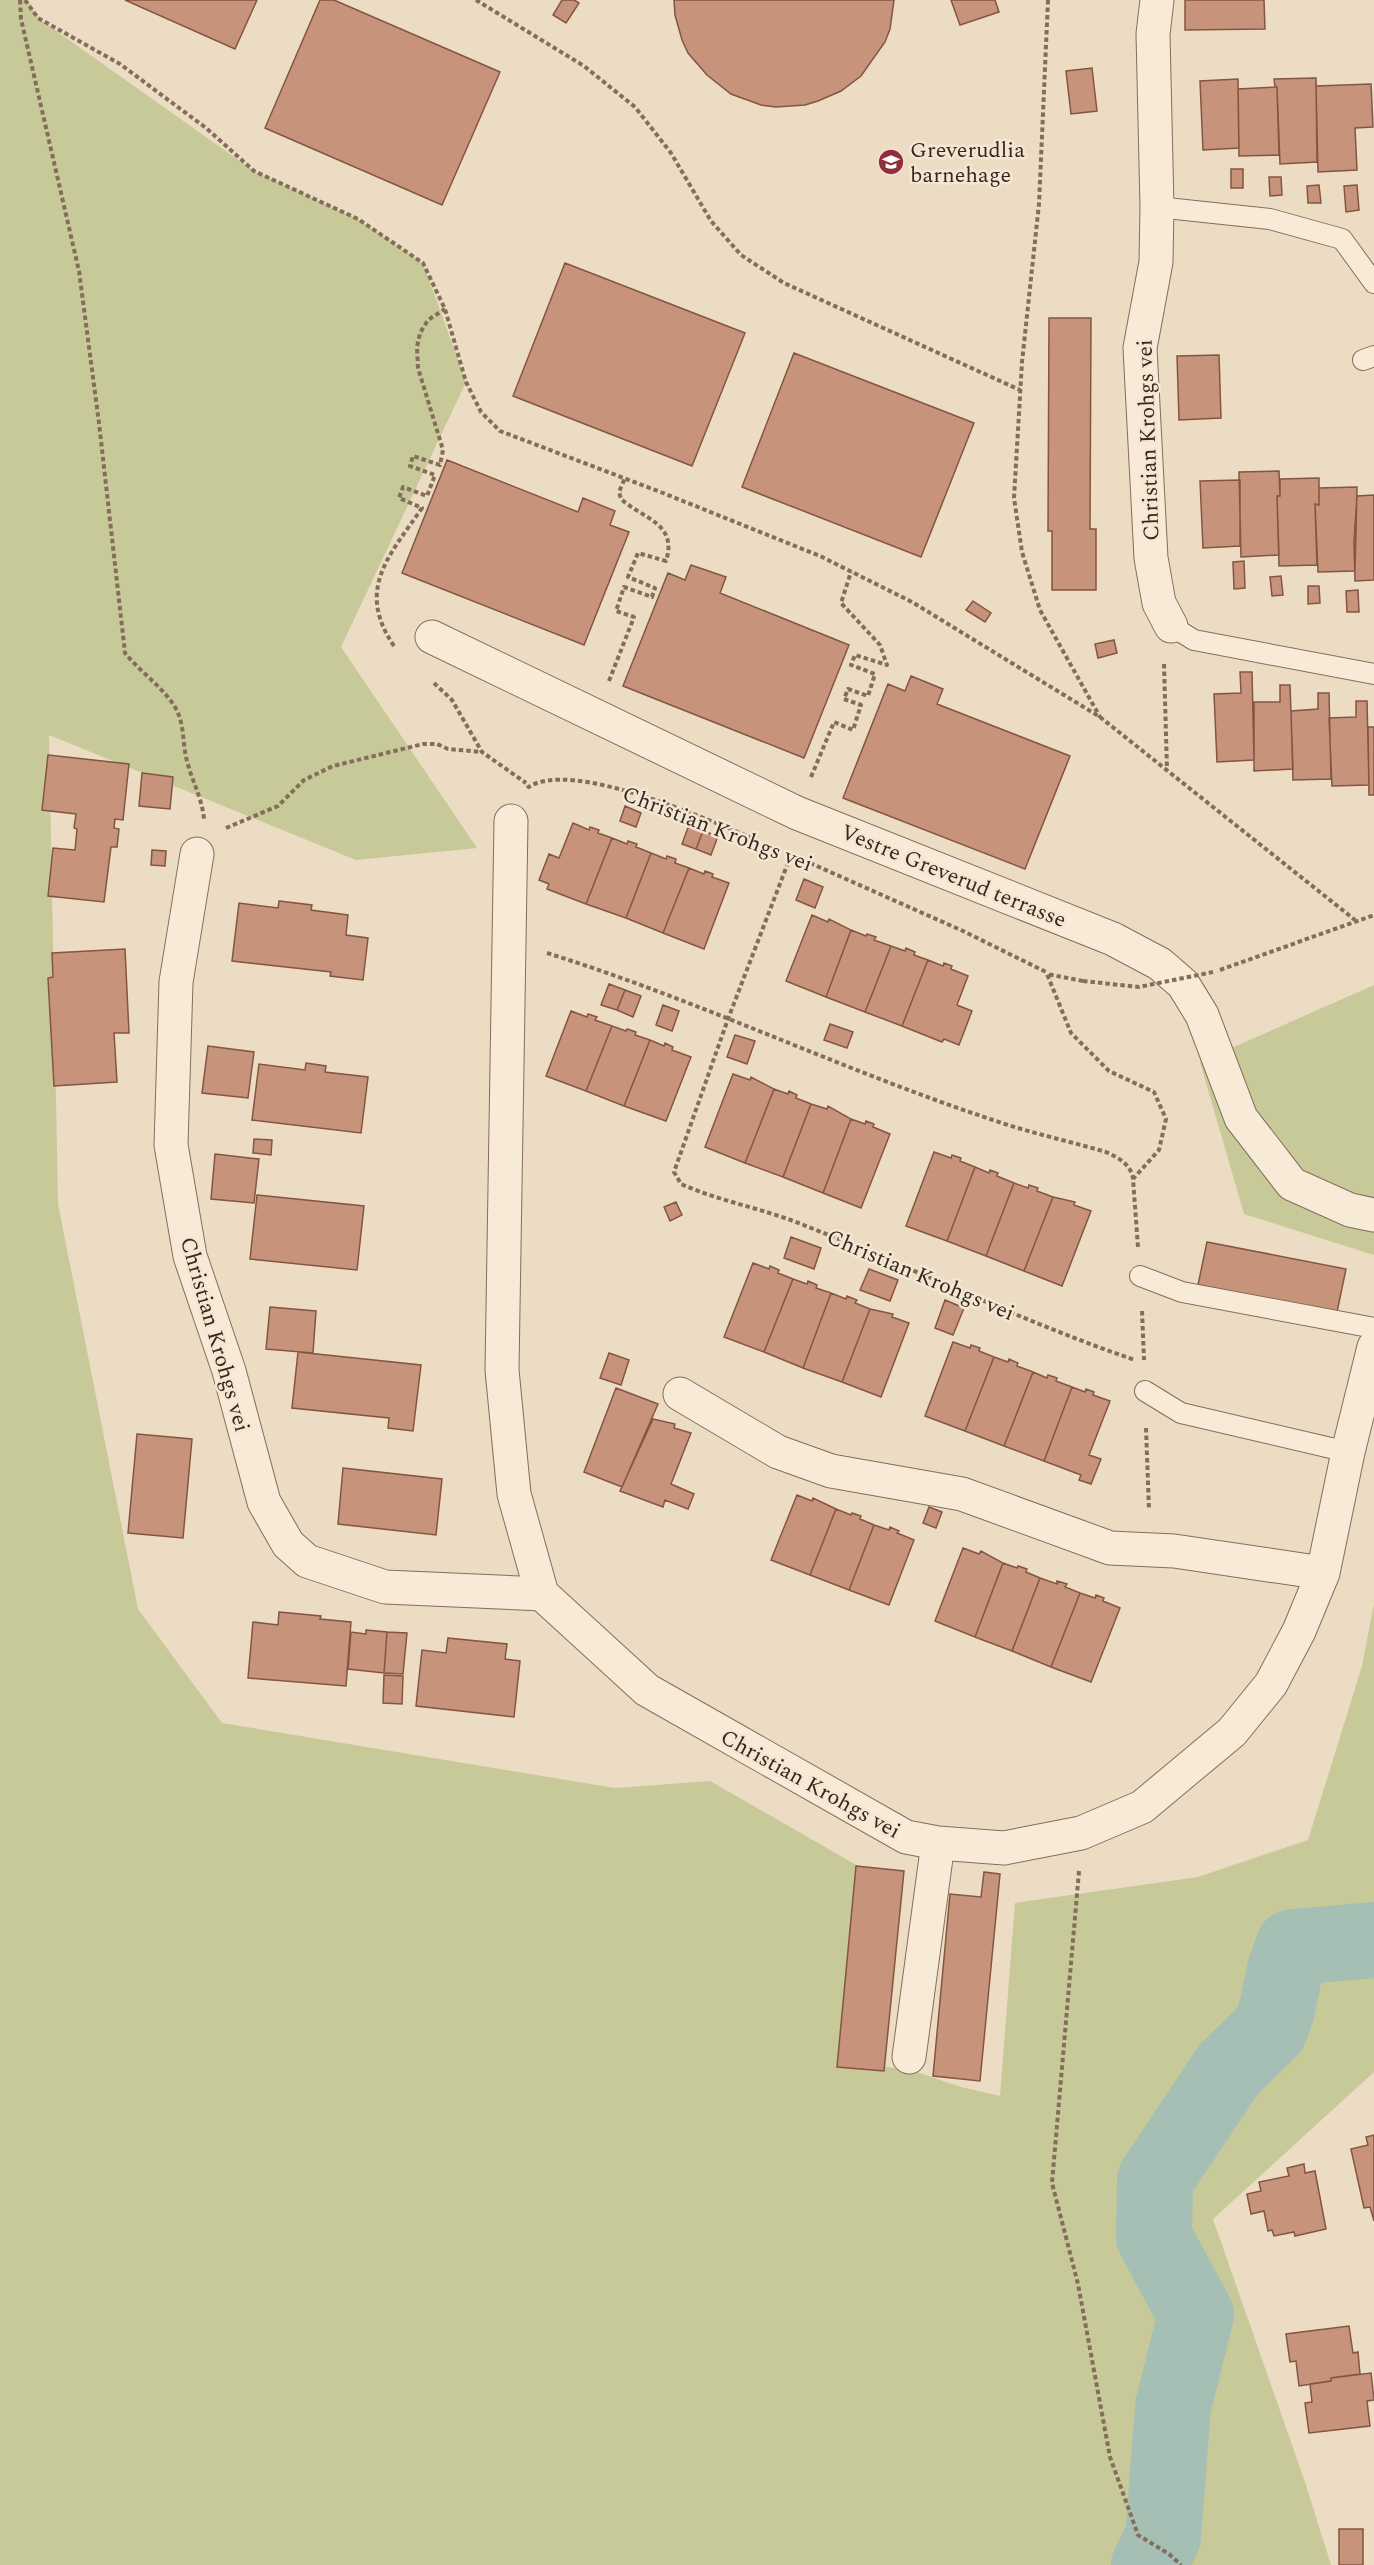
<svg xmlns="http://www.w3.org/2000/svg" width="1374" height="2565" viewBox="0 0 1374 2565" font-family="Spectral,serif">
<style>
.green{fill:#c8c998}
.lines{fill:none;stroke-linecap:round;stroke-linejoin:round}
.river{stroke:#a5bfb5;stroke-width:76}
.building{fill:#c8937b;stroke:#835542;stroke-width:1.5}
.service-casing{stroke:#856d5b;stroke-width:22}
.minor-casing{stroke:#856d5b;stroke-width:35}
.path{stroke:#856d5b;stroke-width:4;stroke-dasharray:4.5 3;stroke-linecap:butt}
.service{stroke:#f7ead6;stroke-width:20}
.minor{stroke:#f7ead6;stroke-width:33}
.path-bridge{stroke:#856d5b;stroke-width:4;stroke-dasharray:4.5 3;stroke-linecap:butt}
.labels{text-anchor:middle;stroke-width:5;stroke-linejoin:round;paint-order:stroke}
.poi-label{font-size:22px;fill:#36271e;stroke:#f3e7d3;text-anchor:start}
.street-label{font-size:22px;fill:#36271e;stroke:#f3e7d3}
</style>
<rect width="100%" height="100%" fill="#ecdcc3"/>
<path class="green" d="M0,0H28L38,18L254,171L358,219L423,263L466,382L341,647L477,848L356,860L49,735L58,1204L138,1609L222,1723L615,1788L710,1781L879,1878L868,2064L914,2071L961,2087L1000,2096L1015,1903L1198,1877L1308,1840L1362,1666L1374,1604V2072L1213,2219L1305,2482L1331,2565H0Z
M1374,985V1255L1244,1214L1200,1062Z"/>
<g class="lines">
<path class="river" d="M1149,2565L1163,2537L1173,2407L1196,2315L1154,2237L1155,2180L1229,2069L1270,2029L1277,2009L1285,1970L1293,1947L1374,1940"/>
</g>
<path class="building" d="M125,0H257L235,49Z
M320,0H334L500,72L442,205L265,128Z
M562,0H574L579,3L566,23L553,15Z
M674,0H894L890,29L885,42L861,76L841,91L818,101L805,105L776,107L761,105L731,94L707,75L688,53L682,40L675,15Z
M951,0H995L999,12L960,25Z
M1185,0H1264L1265,29L1185,30Z
M1092,68L1097,111L1071,114L1066,71Z
M1316,78L1317,162L1280,164L1277,87H1275L1274,79Z
M1238,79L1239,148L1203,150L1200,81Z
M1371,84L1373,127L1355,128L1357,170L1318,172L1316,86Z
M1275,87H1277L1279,155L1239,156L1238,89Z
M1231,169H1243V188H1231Z
M1269,177H1281L1282,195L1270,196Z
M1319,185L1321,203H1308L1307,186Z
M1357,185L1359,210L1346,212L1344,186Z
M565,263L745,333L692,466L513,396Z
M1049,318H1091L1090,529H1096V590H1052V531H1048Z
M794,353L974,423L921,557L742,487Z
M1219,355L1221,418L1179,420L1177,356Z
M447,460L578,512L583,498L615,511L610,525L629,532L584,645L402,573Z
M1279,471L1280,496H1277L1279,555L1241,557L1239,472Z
M1319,478V505L1315,504L1317,565L1279,566L1277,496H1280V479Z
M1240,480V546L1203,548L1200,481Z
M1357,487L1355,571L1318,572L1315,504L1319,505V488Z
M1374,495V580L1355,581L1354,542L1357,496Z
M1244,561L1245,588L1234,589L1233,562Z
M691,565L726,577L720,593L849,645L804,758L623,686L668,573L685,580Z
M1281,576L1283,595L1272,596L1270,577Z
M1308,586H1319L1320,603L1308,604Z
M1358,590L1359,612H1347L1346,591Z
M973,601L991,613L985,622L966,610Z
M1114,640L1117,653L1098,658L1095,644Z
M1240,672H1252L1254,760L1217,762L1214,694L1241,693Z
M911,676L943,689L937,704L1070,756L1025,869L843,798L888,684L905,691Z
M1280,685H1290L1293,769L1254,771V702H1280Z
M1318,693H1329L1331,779L1293,780L1291,711L1318,709Z
M1356,701H1367L1369,785L1332,786L1329,718L1356,717Z
M1368,727H1374V795H1369Z
M48,755L129,764L123,820L115,819L114,828L119,829L117,847H111L104,902L48,896L53,848L75,850L77,829L74,828L76,814L42,810Z
M142,773L173,777L170,809L139,806Z
M625,806L641,813L636,827L620,821Z
M573,823L589,830L590,827L599,830L598,833L612,838L586,904L547,889L549,884L539,880L549,854L559,858Z
M689,825L703,831L696,849L682,844Z
M703,831L718,836L711,855L696,849Z
M612,838L627,844L628,841L637,844L636,847L651,853L626,918L586,904Z
M152,850L166,851L165,866L151,865Z
M651,853L666,859L667,856L676,859L675,863L689,868L663,933L626,918Z
M689,868L704,874L705,871L713,874L712,877L729,883L704,949L663,933Z
M804,879L823,887L815,908L796,900Z
M279,901L312,905L311,910L348,915L346,935L368,938L363,980L330,976L331,972L232,961L239,903L278,908Z
M812,915L828,922L829,919L851,930L826,997L786,981Z
M851,930L866,936L867,934L876,937L874,940L891,946L865,1012L826,997Z
M891,946L905,951L906,948L915,952L914,955L928,960L902,1026L865,1012Z
M125,949L129,1033H114L117,1082L54,1086L48,978L53,977L52,953Z
M928,960L943,966L944,963L952,966L951,969L968,976L957,1005L972,1011L959,1045L944,1039L942,1042L902,1026Z
M609,984L625,990L617,1010L601,1005Z
M625,990L641,996L633,1017L617,1010Z
M663,1005L679,1011L672,1031L656,1025Z
M571,1011L587,1017L588,1014L597,1017L595,1020L612,1026L586,1091L546,1076Z
M830,1024L853,1032L847,1048L824,1040Z
M612,1026L626,1031L627,1029L636,1032L635,1035L650,1040L624,1106L586,1091Z
M735,1035L755,1041L747,1064L727,1057Z
M650,1040L664,1046L665,1043L673,1047L672,1050L691,1057L666,1121L624,1106Z
M208,1046L254,1052L248,1098L202,1093Z
M306,1063L326,1066L325,1072L368,1077L361,1133L252,1120L259,1064L305,1070Z
M733,1074L750,1080L751,1077L774,1089L745,1163L705,1147Z
M774,1089L788,1094L789,1091L797,1095L796,1098L811,1104L783,1177L745,1163Z
M811,1104L827,1109L828,1106L851,1119L823,1193L783,1177Z
M851,1119L865,1124L866,1121L874,1124L873,1127L890,1134L861,1208L823,1193Z
M254,1139L272,1140L271,1155L253,1153Z
M934,1152L951,1158L952,1155L961,1158L960,1161L975,1167L947,1241L906,1226Z
M215,1154L259,1159L254,1203L211,1199Z
M975,1167L989,1173L990,1170L998,1173L997,1176L1014,1183L986,1256L947,1241Z
M1014,1183L1028,1188L1029,1185L1038,1188L1037,1191L1053,1197L1024,1271L986,1256Z
M257,1195L364,1206L357,1270L250,1259Z
M1053,1197L1075,1202L1074,1205L1091,1211L1062,1286L1024,1271Z
M676,1202L682,1215L670,1221L664,1207Z
M791,1237L821,1248L814,1269L784,1258Z
M1207,1242L1346,1269L1337,1312L1198,1285Z
M753,1263L769,1269L770,1266L779,1270L778,1273L793,1279L764,1352L724,1337Z
M869,1269L898,1280L890,1301L860,1290Z
M793,1279L807,1284L808,1281L817,1285L816,1288L831,1293L803,1368L764,1352Z
M831,1293L846,1299L847,1296L857,1300L855,1303L870,1309L842,1382L803,1368Z
M945,1300L964,1308L953,1335L935,1328Z
M270,1307L316,1311L313,1353L266,1349Z
M870,1309L893,1314L892,1317L909,1323L881,1397L842,1382Z
M953,1342L970,1348L971,1345L980,1348L979,1351L994,1357L965,1431L925,1416Z
M298,1352L421,1365L413,1431L388,1428L389,1418L292,1408Z
M609,1353L629,1360L621,1385L600,1378Z
M994,1357L1008,1362L1009,1359L1018,1363L1017,1366L1033,1372L1004,1446L965,1431Z
M1033,1372L1047,1378L1048,1375L1057,1378L1056,1381L1072,1387L1044,1461L1004,1446Z
M1072,1387L1085,1392L1086,1389L1094,1392L1093,1395L1110,1401L1089,1455L1101,1459L1091,1484L1079,1480L1081,1475L1044,1461Z
M616,1388L658,1404L622,1487L584,1472Z
M653,1419L675,1424L674,1428L691,1433L671,1484L694,1494L688,1509L665,1500L663,1507L620,1491Z
M137,1434L192,1439L183,1538L128,1533Z
M343,1468L442,1479L436,1535L338,1524Z
M797,1495L812,1501L813,1498L836,1509L810,1575L771,1560Z
M929,1507L942,1512L936,1528L923,1523Z
M836,1509L851,1515L852,1513L861,1516L860,1519L874,1525L849,1590L810,1575Z
M874,1525L889,1530L890,1527L899,1531L897,1533L914,1540L889,1605L849,1590Z
M963,1548L979,1554L981,1551L1003,1563L975,1637L935,1621Z
M1003,1563L1017,1568L1018,1566L1027,1569L1026,1572L1040,1578L1012,1651L975,1637Z
M1040,1578L1057,1584V1581L1067,1584L1065,1587L1080,1593L1051,1667L1012,1651Z
M1080,1593L1095,1598L1096,1595L1104,1598L1103,1601L1120,1608L1091,1682L1051,1667Z
M279,1612L321,1616L320,1619L351,1622L346,1686L248,1678L253,1622L278,1625Z
M366,1630L387,1632L384,1673L348,1669L351,1632L366,1634Z
M387,1632L407,1633L403,1674L384,1673Z
M448,1638L507,1644L505,1659L520,1661L514,1717L416,1706L422,1650L446,1653Z
M384,1675L403,1676L402,1704L383,1703Z
M856,1866L904,1871L884,2071L837,2067Z
M984,1872L1000,1874L980,2081L933,2076L950,1894L981,1897Z
M1374,2135V2221L1370,2207L1364,2208L1351,2149L1368,2145L1366,2137Z
M1304,2164L1305,2173L1315,2171L1326,2229L1295,2236L1294,2232L1274,2236L1272,2230L1268,2231L1264,2211L1251,2214L1247,2194L1261,2191L1259,2182L1289,2176L1287,2168Z
M1349,2326L1353,2353L1358,2352L1360,2374L1331,2378V2381L1299,2386L1296,2361L1290,2362L1286,2334Z
M1371,2373L1374,2400L1367,2401L1370,2426L1309,2433L1305,2403L1312,2402L1310,2384L1331,2381V2378Z
M1339,2529H1363V2565H1339Z"/>
<g class="lines">
<g class="service-casing">
<path id="service" d="M1157,207L1270,219L1342,239L1374,283
M1363,360L1374,356
M1171,626L1194,640L1374,674
M1140,1276L1182,1292L1374,1328
M1145,1391L1181,1413L1348,1452"/>
</g>
<g class="minor-casing">
<path id="minor" d="M1157,0L1153,34L1157,207L1156,262L1140,348L1151,558L1159,603L1171,626
M432,637L797,813L1113,939L1160,964L1183,984L1202,1015L1241,1118L1292,1184L1350,1210L1374,1215
M511,821L502,1370L514,1494L542,1594L647,1690L906,1837L938,1843L1004,1848L1081,1833L1142,1807L1232,1732L1271,1684L1299,1631L1323,1573L1348,1452L1374,1347
M197,854L176,982L171,1145L190,1256L229,1371L264,1502L288,1544L307,1561L385,1587L542,1594
M680,1394L778,1452L831,1471L962,1494L1110,1548L1174,1551L1323,1573
M909,2057L938,1843"/>
</g>
<path class="path" d="M20,0L21,19L79,271L99,423L125,653C140,672 162,686 175,707C185,724 182,743 187,761C192,781 202,798 204,819
M25,0L38,18L120,64L206,128L254,171L358,219L423,263L445,309L466,382L481,412L500,431L663,493L820,556L912,602L1100,717L1355,920
M476,0L584,66L635,107L671,153L711,221L741,255L784,283L1020,390
M1048,0L1039,204L1022,362L1014,498L1022,552L1040,610L1100,717
M394,646C355,589 390,555 422,508L399,498L403,487L427,496L435,475L410,466L413,456L440,465L443,450L418,368L417,347L420,333L428,320L445,309
M1164,664L1167,770
M609,681L634,617L616,611L624,587L652,597L655,588L628,577L638,553L666,561C678,523 643,519 621,499L619,492L625,478
M434,683L452,700L482,752L526,783
M811,777L834,722L853,730L861,705L844,699L848,689L868,696L875,674L851,665L855,655L887,665L880,645L841,603L851,572
M527,788C570,757 710,821 757,840
M226,828L278,806L304,780L333,766L423,744H437L448,749L482,752
M791,855L728,1019L674,1172L681,1184C721,1202 766,1209 806,1226C916,1269 1023,1322 1135,1360
M810,863L963,931L1048,973
M547,953C698,1000 842,1070 993,1120C1030,1133 1069,1141 1106,1152C1119,1158 1130,1164 1133,1178
M1220,970L1374,915
M1083,981L1047,974L1071,1033L1109,1071L1154,1092L1166,1119L1159,1150L1133,1179L1138,1247
M1142,1311L1144,1360
M1146,1428L1149,1510
M1079,1871L1052,2183L1078,2284L1110,2457L1138,2535L1169,2554L1181,2565"/>
<use href="#service" class="service"/>
<use href="#minor" class="minor"/>
<path class="path-bridge" d="M1083,981L1139,987L1213,972"/>
</g>
<defs>
<g id="school-disc" transform="scale(1.35)"><circle r="9.5" fill="#912e39" stroke="#f3e7d3"/><path d="M0-5L7-2L0 1L-7-2ZM-4 1L0 2.5L4 1V4Q0 6-4 4Z" fill="#fff"/></g>
</defs>
<g fill-rule="evenodd">
<use href="#school-disc" x="891" y="162"/>
</g>
<g class="labels">
<g class="poi-label">
<text x="910" y="157">Greverudlia<tspan x="910" dy="25">barnehage</tspan></text>
</g>
<g class="street-label">
<text transform="translate(1147 440) rotate(-92)" y="8">Christian Krohgs vei</text>
<text transform="translate(718 828) rotate(21)" y="8">Christian Krohgs vei</text>
<text transform="translate(954 875) rotate(22)" y="8">Vestre Greverud terrasse</text>
<text transform="translate(921 1274) rotate(23)" y="8">Christian Krohgs vei</text>
<text transform="translate(216 1334) rotate(74)" y="8">Christian Krohgs vei</text>
<text transform="translate(811 1783) rotate(29)" y="8">Christian Krohgs vei</text>
</g>
</g>
</svg>
